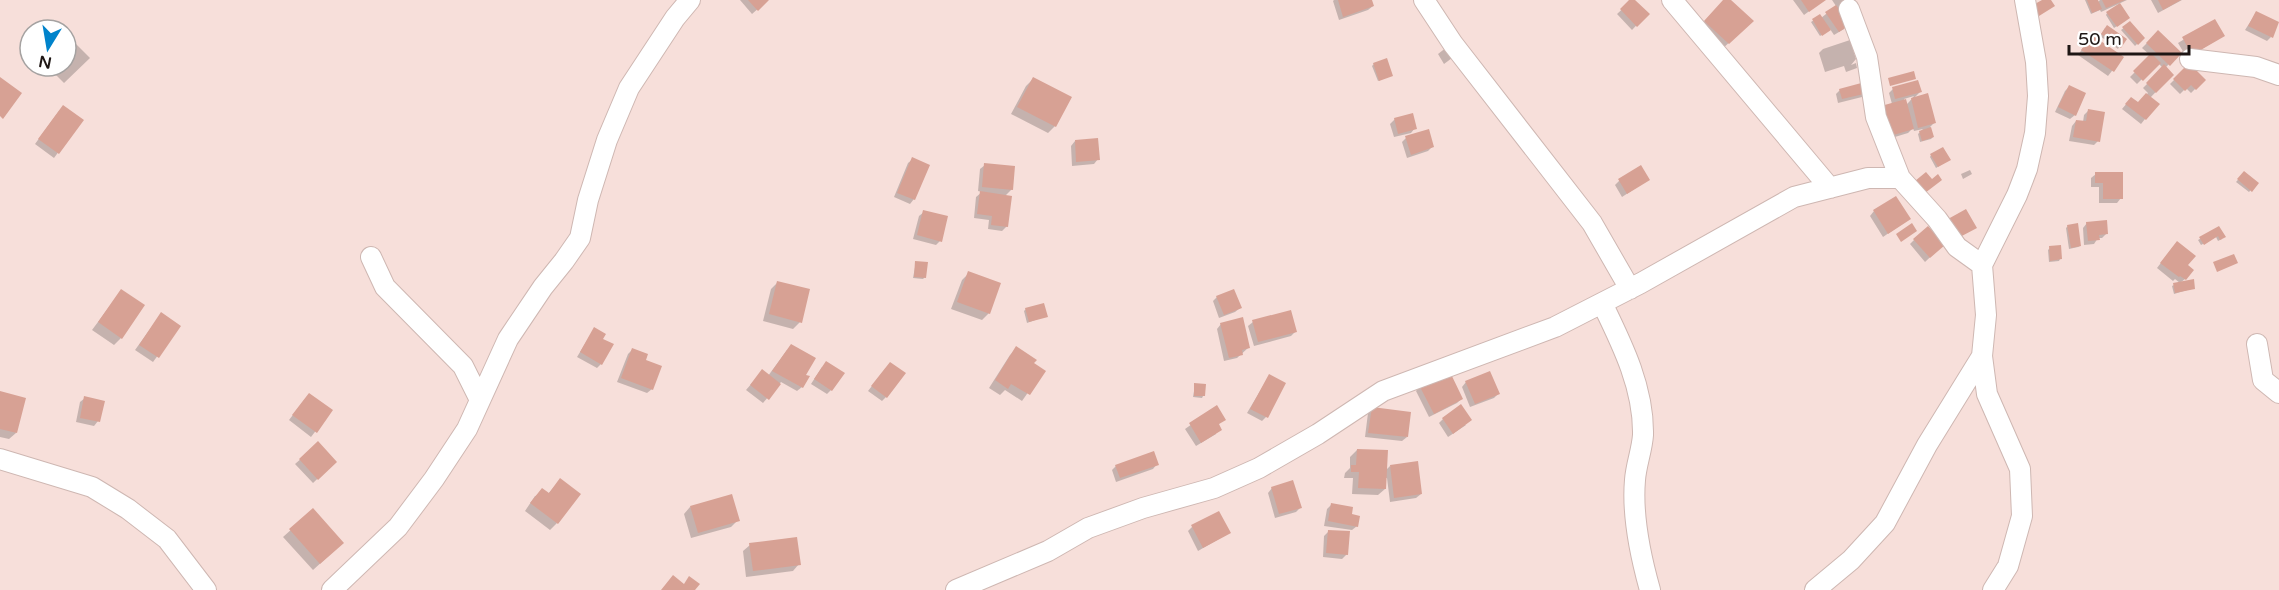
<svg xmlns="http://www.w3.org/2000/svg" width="2279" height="590" viewBox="0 0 2279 590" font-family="'Varela Round',sans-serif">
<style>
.shadow{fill:#0003;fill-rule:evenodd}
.building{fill:#d7a194}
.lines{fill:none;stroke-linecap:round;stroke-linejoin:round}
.street-casing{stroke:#ceb7b2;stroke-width:22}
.street{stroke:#fff;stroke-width:20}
</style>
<rect width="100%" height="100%" fill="#f7dfda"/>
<path class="shadow" d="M740,0H768L752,14Z
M1334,0H1371L1373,6L1368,10L1339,20L1333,1Z
M1632,0L1647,14L1632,30L1617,14Z
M1725,0H1729L1745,28L1721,50L1698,28Z
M1793,0H1824L1804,15Z
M1832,0H1851L1838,10L1844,29L1834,35L1830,29L1820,36L1811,22L1820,16L1821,18L1836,6Z
M2085,0H2097L2098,2L2100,0H2127L2101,12L2100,10L2091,14Z
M2151,0H2182L2158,13Z
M2107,13L2126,20L2114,28L2106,15Z
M2256,13L2271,37L2267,41L2245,30Z
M2214,21L2223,36L2187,58L2178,43Z
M2130,23L2143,38L2135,46L2121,30Z
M2105,28L2119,47L2118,49L2100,36Z
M2158,32L2180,53L2165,68L2172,75L2150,98L2145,119L2141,124L2122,109L2127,103L2138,104L2148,93L2143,88L2163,68L2158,63L2137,84L2130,77L2151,56L2142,48Z
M66,34L90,58L64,83L47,66H66Z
M1850,40L1856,59L1851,65L1856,63L1857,68L1846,72L1844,66L1825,72L1819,53L1823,49Z
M2088,41L2122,58L2108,76L2078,55Z
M1447,47L1452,58L1444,64L1438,54Z
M1374,64L1392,75L1378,81L1372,66Z
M2189,65L2204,80L2191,93L2186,88L2180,94L2170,84Z
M1033,79L1055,126L1048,133L1011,114L1026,86Z
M2069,87L2075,115L2070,119L2055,112L2065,91Z
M1893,89L1920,92L1913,99L1934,123L1930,127L1933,137L1931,139L1920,142L1918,134L1923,129L1914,131L1913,128L1908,133L1885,140L1892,104L1889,93ZM1914,96L1909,102L1906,105L1904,99Z
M1840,90L1866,92L1862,97L1838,103L1836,94Z
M59,111L82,120L54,158L35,144Z
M2088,111L2098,141L2094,145L2069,141L2072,126L2076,121L2083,122L2084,115Z
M1395,119L1415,128L1411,133L1394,137L1390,124Z
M1406,138L1432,147L1428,151L1407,158L1402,142Z
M1075,141L1098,159L1094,164L1072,166L1071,146Z
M1931,155L1947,161L1936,168L1930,157Z
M913,159L914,199L910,204L894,197L908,163Z
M985,165L1012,189L1005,196L1007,226L1002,231L988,229L989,220L974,218L976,197L982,192L978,191L980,169Z
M1970,170L1972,174L1963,179L1961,174Z
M2244,173L2257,183L2249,192L2236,182Z
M2096,174L2121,198L2117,203H2099V187H2091V178Z
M1648,180L1622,197L1615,185L1619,181Z
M1874,211L1909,219L1883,237L1870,216Z
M924,212L940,241L936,245L913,239L919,216Z
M2087,223L2107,233L2102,238H2098L2094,244L2084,245L2083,228Z
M2068,226L2080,246L2078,247L2069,249L2066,228Z
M2219,228L2222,239L2218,241L2216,237L2201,245L2198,240Z
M1914,240L1943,245L1925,262L1910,244Z
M2173,247L2186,266L2185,279L2180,283L2175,279L2173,281L2157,268Z
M2050,248L2060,259L2059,261L2049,262L2048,250Z
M916,262L925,277L923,279L913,278Z
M969,273L989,313L982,320L951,309L962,280Z
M778,282L800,322L793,329L763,321L771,289Z
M2174,285L2194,288L2174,294L2172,286Z
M121,291V338L114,345L92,330Z
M1217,297L1240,308L1235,312L1219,318L1213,301Z
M1026,309L1046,316L1027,323L1024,311Z
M161,314L179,327L153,362L135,350Z
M1253,322L1295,332L1291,336L1254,346L1248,326Z
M1221,324L1248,348L1237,358L1224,361L1217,329Z
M594,329L601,339V364L597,368L577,357Z
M1017,348L1032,364L1043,371L1022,401L1005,390L1000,395L989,388L1010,355Z
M632,350L644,361L652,389L647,393L617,382L628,354Z
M787,350L804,376L802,387L797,391L781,382L763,403L746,390L758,376H768Z
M822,367L831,390L827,394L811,384Z
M886,368V397L882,401L868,391Z
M1269,376L1266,417L1262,421L1247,413Z
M1466,382L1498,394L1494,398L1470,407L1462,387Z
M1195,385L1203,396L1202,398L1193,397Z
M1420,386L1462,398L1457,403L1429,417L1416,391Z
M0,393L16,433L9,439L0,437Z
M85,398L98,421L94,426L76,422L80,402Z
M305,399L331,411L311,437L289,420Z
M1216,407L1224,420L1217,425L1216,434L1196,446L1185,429Z
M1372,409L1407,437L1402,441L1365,437L1368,413Z
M1443,419L1466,425L1448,437L1439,423Z
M318,444L335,462L313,483L295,464Z
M1357,450L1385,471L1390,466L1421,494L1416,498L1390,502L1387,478H1385V489L1378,495L1352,494L1353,478H1344L1345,473L1350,468V457Z
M1157,464L1153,469L1116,482L1112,470L1116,466Z
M560,480L557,523L550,530L525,511L535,496L548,494Z
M1272,488L1300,508L1296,512L1275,518L1268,493Z
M1332,504L1350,515L1357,526L1352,530L1324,526L1327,509Z
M690,507L738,520L731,527L691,538L684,514Z
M313,510L335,550L313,570L283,537Z
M1192,527L1229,533L1198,551L1188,531Z
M1329,531L1347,554L1342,559L1323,557L1324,536Z
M750,545L799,564L793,571L746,577L743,551Z"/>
<path class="building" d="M748,0H769L758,11Z
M1338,0H1372L1374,6L1343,17Z
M1629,0H1635L1650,14L1637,27L1620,9Z
M1723,0H1731L1754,21L1729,44L1704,21Z
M1801,0H1826L1809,12Z
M2042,0H2051L2055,6L2039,16L2033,5Z
M2087,0H2098L2102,9L2092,13Z
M2102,0H2125L2106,8Z
M2158,0H2181L2163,10Z
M2120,3L2130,18L2117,27L2106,12Z
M1836,5L1850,25L1839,32L1825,12Z
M2256,11L2279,22L2273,38L2248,26Z
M1820,14L1831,30L1822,36L1812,19Z
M2215,19L2225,36L2192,55L2182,37Z
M2130,21L2145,38L2138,45L2122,27Z
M2107,25L2127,39L2121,48L2101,34Z
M2158,30L2182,53L2170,66L2146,43Z
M2092,35L2124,57L2114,72L2081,50Z
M2151,53L2161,63L2143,81L2133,71Z
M1387,58L1393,76L1379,81L1373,63Z
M2189,63L2206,80L2196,90L2191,85L2185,91L2173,79Z
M2164,64L2174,75L2156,93L2146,83Z
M1914,71L1916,79L1890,86L1888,78Z
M0,77L22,93L3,119L0,116Z
M1033,77L1072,97L1056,127L1017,107Z
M1918,80L1922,92L1895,99L1892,87Z
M1865,82L1868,93L1842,99L1839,89Z
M2069,85L2086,93L2076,116L2058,107Z
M1928,93L1936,123L1918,128L1911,98Z
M2146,93L2160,104L2146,120L2125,104L2131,97L2138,102Z
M1906,99L1914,129L1890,136L1881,106Z
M63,105L84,120L59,154L38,139Z
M2088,109L2105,112L2100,142L2073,137L2076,120L2086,121Z
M1413,113L1417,129L1398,134L1394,118Z
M1931,127L1934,137L1922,141L1919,131Z
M1429,129L1434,147L1411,155L1405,136Z
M1098,138L1100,160L1076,162L1075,140Z
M1943,147L1951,160L1938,167L1930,154Z
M912,157L930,165L915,200L897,193Z
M984,163L1015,166L1013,190L982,187Z
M1641,165L1650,180L1627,194L1618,179Z
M2244,171L2259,183L2252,192L2237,179Z
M1926,172L1932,179L1938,174L1942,180L1925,193L1915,181Z
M2095,172H2123V199H2103V183H2095Z
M980,191L1012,196L1008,227L991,225L992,216L977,214Z
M1896,196L1911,219L1888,234L1873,210Z
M1966,209L1977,228L1958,238L1948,219Z
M923,210L948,216L942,242L917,235Z
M2107,220L2108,234L2099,235L2100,240L2088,241L2086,222Z
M1912,223L1917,231L1901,242L1896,234Z
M2078,223L2081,246L2071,248L2067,225Z
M1928,226L1945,245L1930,258L1913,239Z
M2219,226L2226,237L2220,240L2218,236L2204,245L2199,237Z
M2177,241L2196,256L2188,265L2194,270L2186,280L2180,276L2179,277L2160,263Z
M2061,245L2062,259L2050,261L2049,246Z
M2234,254L2238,263L2217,272L2213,262Z
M915,261L928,262L926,278L914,277Z
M968,271L1001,283L990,314L957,302Z
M2194,279L2195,289L2175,293L2173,283Z
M777,281L810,289L802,323L769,314Z
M121,289L145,305L122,339L98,322Z
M1234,289L1242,308L1224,315L1216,296Z
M1044,303L1048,317L1029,322L1025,308Z
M1291,310L1297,332L1258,342L1252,320Z
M161,312L181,326L159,358L139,345Z
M1243,317L1250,348L1242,350L1243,355L1229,358L1220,323Z
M594,327L606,334L603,339L614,344L602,365L580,352Z
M791,344L816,358L806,375L810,376L803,388L772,371Z
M1016,346L1037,360L1034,363L1046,371L1030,395L1011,384L1008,389L995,380Z
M632,348L648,354L646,360L662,366L653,390L621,378Z
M826,361L845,373L832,391L814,379Z
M890,362L906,373L887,398L871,386Z
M762,369L781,384L769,400L750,385Z
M1449,370L1463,399L1434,414L1419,385Z
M1490,371L1500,394L1475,404L1465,381Z
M1269,374L1286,383L1268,418L1250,409Z
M1194,383L1206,384L1205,396H1194Z
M0,391L26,398L17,433L0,429Z
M309,393L333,410L317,433L292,415Z
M84,396L105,401L100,422L80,418Z
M1461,404L1472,420L1453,434L1442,418Z
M1217,405L1226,420L1219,424L1222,430L1201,443L1189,423Z
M1372,407L1411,412L1408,437L1368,433Z
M318,441L337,462L318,480L299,459Z
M1357,449L1388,450L1386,489L1358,488L1359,472H1351V465H1356Z
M1154,451L1159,465L1120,478L1115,465Z
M1418,461L1422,494L1394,498L1390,465Z
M560,478L581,494L558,524L530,503L542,488L549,493Z
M1293,480L1302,508L1279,514L1271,487Z
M732,494L740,521L698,533L690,506Z
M1331,503L1353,507L1352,514L1360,516L1358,527L1328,521Z
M313,508L344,543L320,564L289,529Z
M1219,511L1231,533L1203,548L1191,525Z
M1328,530L1350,531L1348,555L1326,553Z
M797,537L801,565L753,571L749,543Z
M673,575L684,584L689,576L700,584L695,590H661Z"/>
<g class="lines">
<g class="street-casing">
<path id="street" d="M1424,0L1453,44L1592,223L1630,289
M1672,0L1830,188
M1849,9L1867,57L1876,117L1900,178
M2190,59L2256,67L2279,75
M371,257L385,287L463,366L480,400
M1602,303C1622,344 1644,388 1643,435C1642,450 1636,465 1635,480C1632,514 1641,558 1650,590
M2257,344L2263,380L2279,393
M0,459L92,487L128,509L167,539L206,590
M332,590L398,527L434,479L467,429L508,339L543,287L564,261L580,238L588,200L607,140L629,88L675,18L690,0
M956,590L1048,551L1088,528L1143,508L1214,488L1259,468L1318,434L1383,391L1555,327L1641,283L1794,197L1868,178H1900L1937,219L1957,247L1982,265
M1815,590L1851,560L1885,523L1927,445L1982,356
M1993,590L2008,566L2022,516L2020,469L1987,394L1982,356L1986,315L1982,265L2017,195L2027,169L2035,133L2038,96L2036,62L2025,0"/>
</g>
<use href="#street" class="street"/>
</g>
<g transform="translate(48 48) rotate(191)"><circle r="28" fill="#ffffff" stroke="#a5a2a1" stroke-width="1.5"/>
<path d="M0-4.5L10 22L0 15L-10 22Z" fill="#0083cb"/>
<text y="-9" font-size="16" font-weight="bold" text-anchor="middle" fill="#1e1614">N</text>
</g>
<path d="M2069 45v9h120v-9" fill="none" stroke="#1e1614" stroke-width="3"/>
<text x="2078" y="45" font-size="18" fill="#1e1614" stroke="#ffffff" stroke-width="4.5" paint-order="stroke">50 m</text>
</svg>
